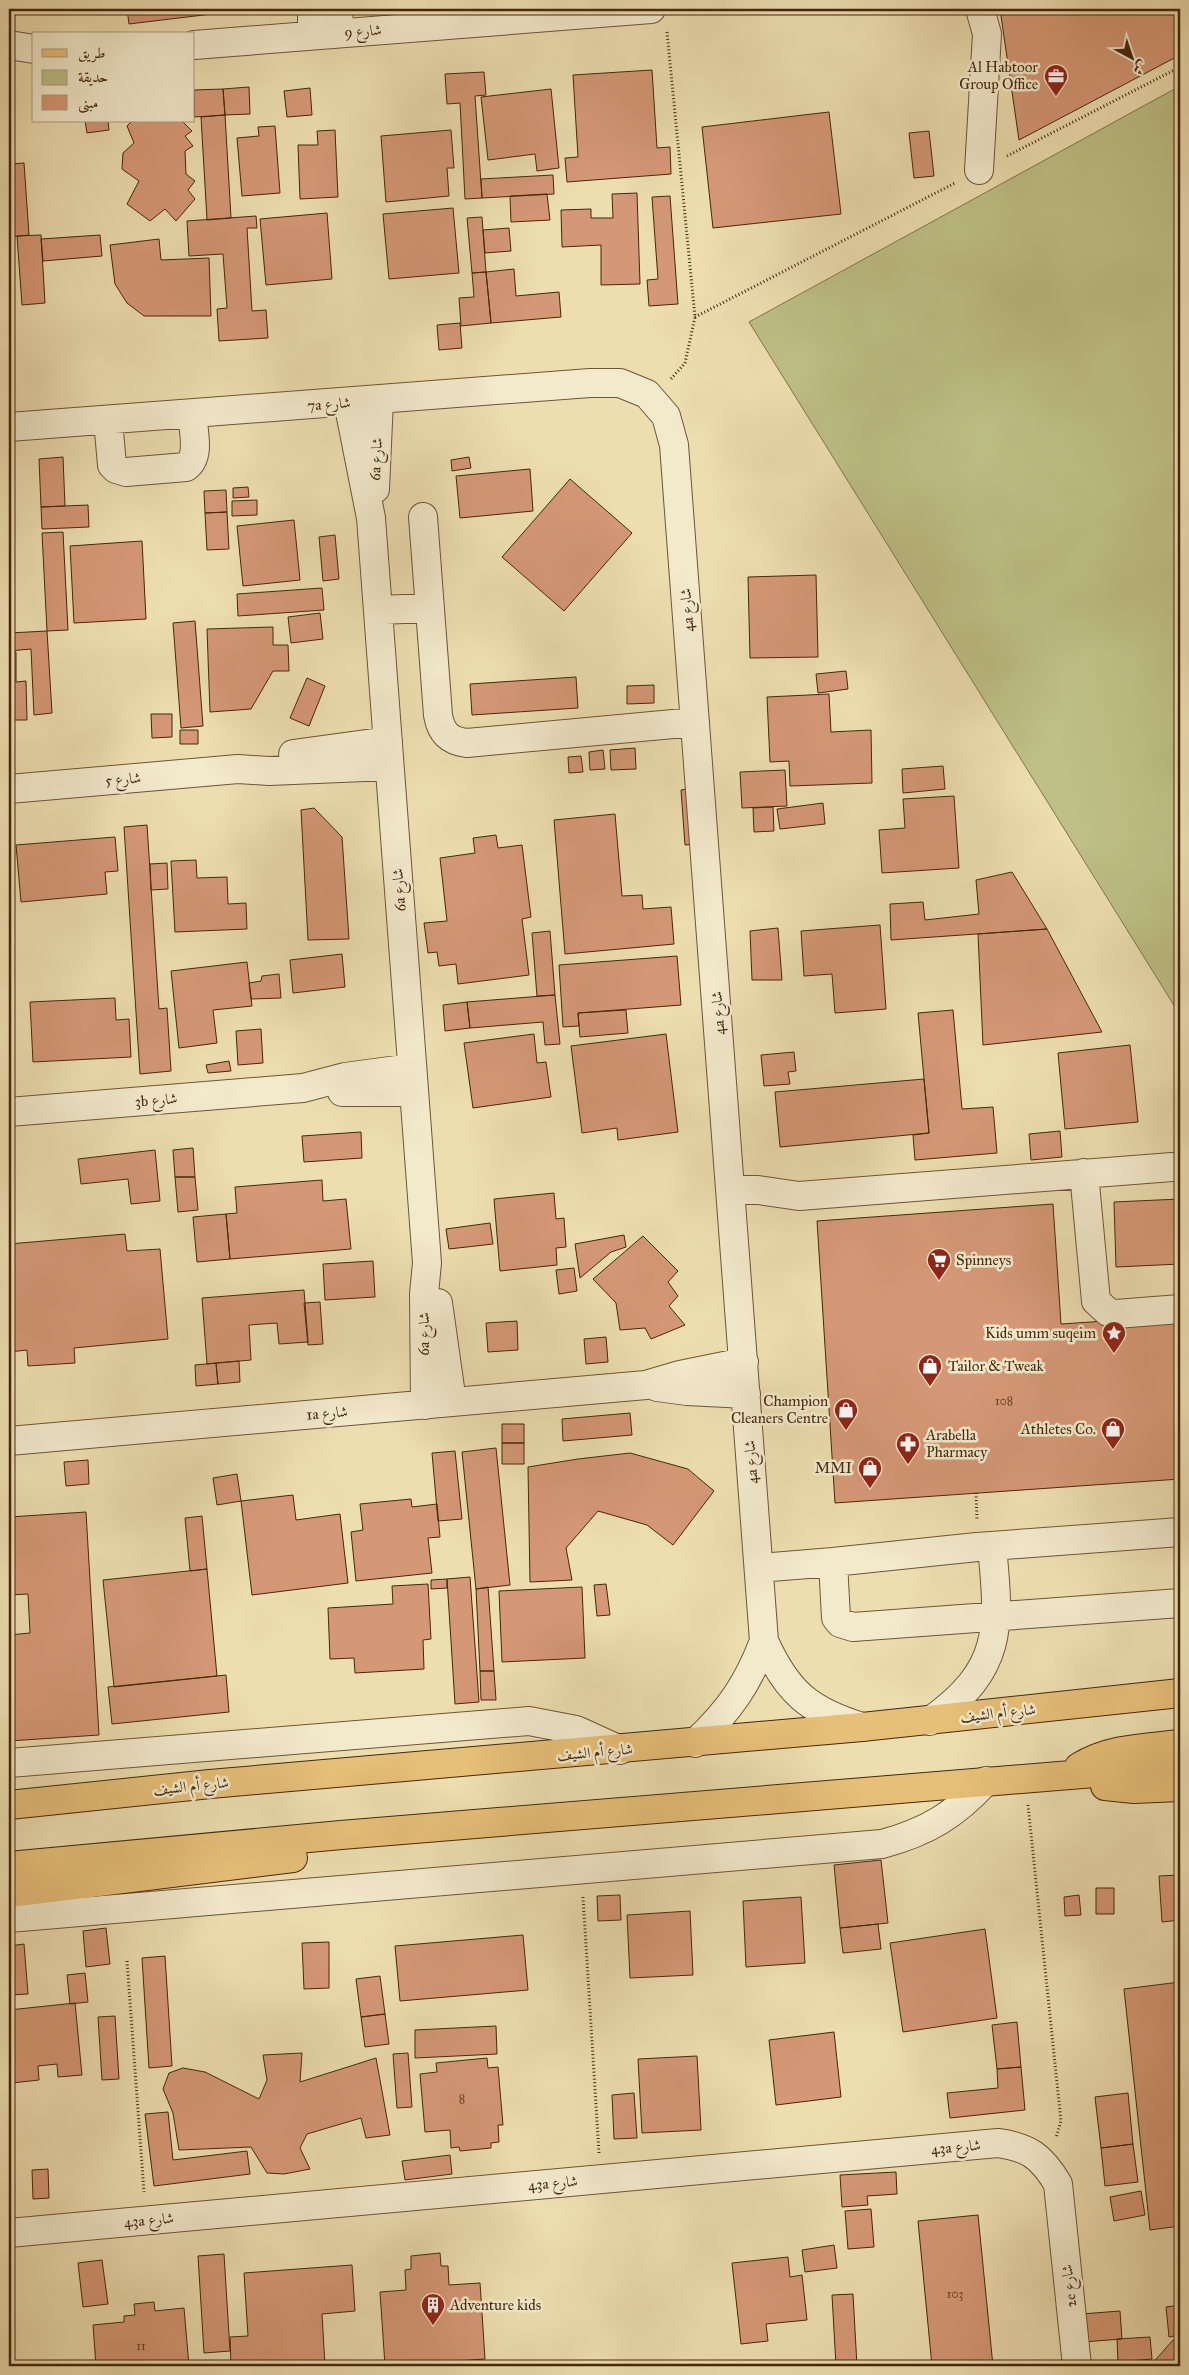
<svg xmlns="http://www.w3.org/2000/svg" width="1189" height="2375" viewBox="0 0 1189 2375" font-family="'IM FELL Great Primer',Amiri,serif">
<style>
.green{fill:#bec087;stroke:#82734a}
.building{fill:#d59876;stroke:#45260d}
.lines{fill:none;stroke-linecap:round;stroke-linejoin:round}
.minor-casing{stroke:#6f5436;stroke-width:30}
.major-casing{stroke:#45260d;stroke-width:30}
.path{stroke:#45260d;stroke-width:3;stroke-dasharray:1 2.5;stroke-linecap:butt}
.minor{stroke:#f3eacc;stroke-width:28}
.major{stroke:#e6bf78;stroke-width:28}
.labels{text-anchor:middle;stroke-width:5;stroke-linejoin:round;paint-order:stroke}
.number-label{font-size:12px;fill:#694227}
.street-label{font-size:15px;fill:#45260d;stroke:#f3eacc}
.poi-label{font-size:15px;fill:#45260d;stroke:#f3eacc;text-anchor:end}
</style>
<rect width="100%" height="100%" fill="#eddeb0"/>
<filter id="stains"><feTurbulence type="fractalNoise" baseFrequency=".004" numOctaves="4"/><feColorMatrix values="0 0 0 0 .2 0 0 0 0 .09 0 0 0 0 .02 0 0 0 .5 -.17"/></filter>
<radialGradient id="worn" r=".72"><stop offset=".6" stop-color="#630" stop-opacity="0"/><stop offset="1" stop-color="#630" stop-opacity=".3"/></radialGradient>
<path class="green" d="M1180,86V1015L749,322Z"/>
<path class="building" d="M127,9H253L129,24Z
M1000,9H1180V55L1019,140Z
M652,70L657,148L670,147L671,174L567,182L565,158L578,157L573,75Z
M484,72L486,95L475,96L482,198L465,199L460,103L447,104L445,74Z
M249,87L250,114L225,115L223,89Z
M310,88L312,115L287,117L284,91Z
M223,89L225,115L194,117V90Z
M551,89L559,168L537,171L535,154L488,160L481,97Z
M829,112L841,214L713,228L702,127Z
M225,115L231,218L207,220L201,117Z
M85,121H108L109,130L87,133Z
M132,121H182L192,131L185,136L193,146L185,151L186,174L195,181L188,190L195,199L176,221L165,209L150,221L127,204L139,181L122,169L123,153L134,143L127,126Z
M275,126L280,193L242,196L237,138L259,136L258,127Z
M335,130L338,197L300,199L298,145H318L317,131Z
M451,130L454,168H447L449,196L386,202L381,136Z
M929,131L934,176L914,178L909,133Z
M24,163L29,235L9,237V164Z
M553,175L554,194L482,198L481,179Z
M637,193L640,284L601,285V245L562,247L561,210L591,209V218H613L612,194Z
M547,194L550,220L511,222L510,196Z
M670,196L678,304L649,306L647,280L658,279L652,197Z
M453,208L459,273L389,279L383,214Z
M327,213L332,279L266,285L260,219Z
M256,216L257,228H247L252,311L266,310L268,338L219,341L217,309L227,308L223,254L189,256L187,221Z
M482,217L486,272L472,273L467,218Z
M509,228L511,251L485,253L483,230Z
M41,235L45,303L22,305L17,236Z
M100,235L102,256L43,261L41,239Z
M159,239L161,260L209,258L211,316H144L127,303L115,284L110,245Z
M514,269L516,296L559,292L561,317L491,323L486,272Z
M486,272L491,323L461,326L459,298L474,297L472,273Z
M460,323L462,348L439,350L437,325Z
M63,457L65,506L41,507L39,459Z
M469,457L471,468L452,471L451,460Z
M530,469L533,511L460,518L456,476Z
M570,479L632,533L564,611L502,557Z
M248,487L249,497L233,498V488Z
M226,490L227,512L205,513L204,491Z
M257,500V515L232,516V501Z
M88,505L89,527L42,529L41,507Z
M227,512L229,549L207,550L205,513Z
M294,520L300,580L243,586L237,526Z
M63,532L68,630L47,631L42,533Z
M335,535L339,579L323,581L319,537Z
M142,541L146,619L74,623L70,546Z
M816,575L818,657L750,658L748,577Z
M322,588L324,610L238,616L237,594Z
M320,613L323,639L291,643L288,617Z
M195,621L203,726L181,728L173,623Z
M273,627V645H288L289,671H273L251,709L210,712L207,629Z
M47,631L52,713L34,715L31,649L9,651V633Z
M16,652V682L26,681L27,720H9V653Z
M846,671L848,689L818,693L816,674Z
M576,677L578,708L472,715L470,684Z
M307,678L325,686L309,726L290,718Z
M654,685V703L627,704V686Z
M829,694L831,732L871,730L872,783L790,786L789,761L770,762L767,697Z
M151,714H172V737L152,738Z
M180,730H198V744H180Z
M635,748L636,769L611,770L610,750Z
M603,750L605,769L590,770L589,752Z
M581,756L583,772L569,773L568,757Z
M943,766L945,789L903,793L902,769Z
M785,770L787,806L742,808L740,772Z
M699,788L703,843L685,845L681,790Z
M954,796L959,868L882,873L879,830L905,828L903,799Z
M823,803L825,824L780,829L777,809Z
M773,807L774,831L754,832L753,808Z
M314,808L342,837L349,939L308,940L301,810Z
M615,814L622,896L642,895L643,909L671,907L674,944L565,954L554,820Z
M147,825L159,1009L167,1008L171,1071L140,1074L124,827Z
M496,835L498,848L522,845L531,917L522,919L529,975L458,984L456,964L439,966L437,952L428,953L424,923L447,921L440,858L475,853L473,838Z
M115,837L118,871L105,872L107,894L21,902L16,845Z
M196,860L197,878L227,877L228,904L246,903L247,929L175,932L171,861Z
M167,863L168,889L151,890L150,864Z
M1012,872L1047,929L891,940L890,904L923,902L925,920L979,914L976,880Z
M880,925L886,1009L835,1013L832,974L804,976L801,931Z
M778,928L782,980H752L750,931Z
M1047,929L1102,1032L983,1045L978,934Z
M550,931L555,995L537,996L532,933Z
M342,954L345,987L293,993L290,960Z
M677,956L681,1005L578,1013L579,1026L563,1027L559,965Z
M247,962L252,1006L213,1010L217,1043L179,1048L171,971Z
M279,974L281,998L251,999L249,983L261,981L262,976Z
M555,995L560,1044L545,1045L543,1022L470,1028L467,1002Z
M115,998L116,1020L129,1019L131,1057L33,1062L30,1002Z
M467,1002L470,1028L445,1031L443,1005Z
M626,1010L628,1033L580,1037L578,1013Z
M953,1010L962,1109L993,1107L997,1153L915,1160L913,1135L929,1133L918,1013Z
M261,1029L263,1063L238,1065L236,1031Z
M534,1034L537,1063L546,1062L551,1097L473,1108L464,1043Z
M666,1034L678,1132L618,1140L617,1128L582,1133L571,1046Z
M1130,1045L1138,1122L1065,1129L1058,1053Z
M794,1052L796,1071L788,1072L790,1084L764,1086L761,1055Z
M229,1061L231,1071L208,1073L206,1065Z
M924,1079L929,1133L780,1147L775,1092Z
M1060,1131L1062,1157L1031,1160L1029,1134Z
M361,1132L362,1158L304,1162L302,1136Z
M193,1148L195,1177H175L173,1150Z
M155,1150L160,1201L131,1204L128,1179L81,1184L78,1159Z
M175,1177H195L198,1210L178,1212Z
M322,1180L323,1201L346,1199L351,1249L230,1259L226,1214L237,1213L235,1187Z
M554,1193L556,1219L564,1218L566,1247L556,1248L557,1265L500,1271L494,1199Z
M1180,1199V1264L1116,1267L1114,1202Z
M1053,1204L1061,1324L1180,1316V1479L835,1503L817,1221Z
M226,1214L230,1259L197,1262L193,1217Z
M490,1223L493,1244L449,1249L446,1229Z
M125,1234L127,1251L160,1249L168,1339L74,1348L75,1363L28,1366L27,1350L9,1352V1244Z
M624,1235L626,1247L611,1252L580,1278L575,1244Z
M643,1236L678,1271L668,1282L678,1296L669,1306L685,1325L651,1339L645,1328L620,1330L616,1303L593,1279Z
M373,1261L375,1297L325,1300L323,1264Z
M574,1268L577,1291L559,1294L556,1270Z
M304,1290L308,1342L279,1344L277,1323L249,1325L251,1360L207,1364L202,1298Z
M320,1302L323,1344L308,1345L304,1303Z
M517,1321L518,1350L488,1352L486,1323Z
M606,1337L608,1362L586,1364L584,1339Z
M239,1361L240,1382L218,1384L216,1363Z
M216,1363L218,1384L196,1386L195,1365Z
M630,1413L632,1435L563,1441L562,1419Z
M502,1424H524V1443H502Z
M502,1443H524V1464H502Z
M496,1448L510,1585L476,1589L462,1452Z
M455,1451L462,1519L438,1521L432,1453Z
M630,1453L688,1469L714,1491L673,1545L647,1525L598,1511L566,1548L572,1580L530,1582L528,1467L578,1459Z
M88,1460L89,1484L66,1486L64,1462Z
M237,1474L241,1501L217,1505L213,1478Z
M293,1495L296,1520L340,1514L348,1583L252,1595L241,1501Z
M411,1499L412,1507L437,1504L440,1537L428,1538L432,1573L356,1581L351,1532L363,1530L360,1504Z
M86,1512L99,1735L9,1741V1635L30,1633L28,1594L9,1595V1517Z
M202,1516L207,1569L190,1571L185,1518Z
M207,1569L217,1676L114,1687L103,1580Z
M470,1577L479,1702L455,1704L447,1579Z
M447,1579V1588L431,1589V1580Z
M428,1584L431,1639L423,1640L424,1669L355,1673L354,1658L330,1659L328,1608L393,1604L392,1586Z
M606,1584L610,1615L597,1616L594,1585Z
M488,1587L494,1671H480L476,1589Z
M582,1587L585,1658L502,1662L499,1591Z
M480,1671H494L496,1700H481Z
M226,1675L229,1712L112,1724L108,1687Z
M881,1860L888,1923L840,1928L834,1865Z
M1180,1875V1920L1162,1922L1159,1876Z
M1096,1888H1114V1914H1096Z
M620,1895L621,1920L598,1921L597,1896Z
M1079,1895L1081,1915L1065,1916L1064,1897Z
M801,1897L805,1963L746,1967L743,1901Z
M690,1911L693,1975L630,1978L627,1915Z
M878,1924L881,1949L843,1953L840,1928Z
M106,1928L110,1964L86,1967L83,1931Z
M985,1929L997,2018L903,2032L890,1943Z
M523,1935L528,1990L400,2001L395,1946Z
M329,1942V1988L304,1989L302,1943Z
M24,1944L28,1994L9,1995V1946Z
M165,1956L172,2066L149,2068L142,1958Z
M85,1973L88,2002L70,2004L67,1975Z
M380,1976L385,2014L361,2017L356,1979Z
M1180,1982V2226L1150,2230L1124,1989Z
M75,2003L82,2075L58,2077L57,2064L38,2066L39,2080L12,2083L9,2050V2010Z
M385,2014L389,2044L365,2047L361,2017Z
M115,2016L119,2079L102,2080L98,2017Z
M1017,2022L1021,2067L997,2069L992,2025Z
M496,2026L497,2054L415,2058V2030Z
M834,2032L841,2097L776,2105L769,2040Z
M302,2053L300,2082L376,2058L390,2135L366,2138L361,2118L307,2134L300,2148L310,2169L284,2174L267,2173L251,2147L179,2150L173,2113L163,2089L169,2073L183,2068L205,2072L259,2099L267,2080L263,2055Z
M408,2053L412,2107L397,2108L393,2054Z
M697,2056L701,2130L642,2133L638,2059Z
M487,2058L488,2068L498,2067L503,2125H498L499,2142L491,2143V2148L460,2151L459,2147L451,2148L450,2130L425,2132L420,2074L437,2072L436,2063Z
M1021,2067L1025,2110L950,2118L947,2093L998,2088L997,2069Z
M634,2093L637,2138L614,2139L612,2095Z
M1128,2093L1133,2144L1101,2148L1095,2097Z
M168,2112L173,2160L247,2151L250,2174L154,2186L145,2114Z
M1133,2144L1138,2182L1105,2186L1101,2148Z
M450,2155L452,2174L405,2180L402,2161Z
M48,2169L49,2198L33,2199L32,2170Z
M896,2172L897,2194L867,2196L868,2205L842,2207L840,2175Z
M1141,2191L1145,2215L1114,2221L1110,2197Z
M871,2209L874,2247L848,2249L845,2211Z
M978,2215L993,2366H932L918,2221Z
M834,2245L837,2268L805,2272L802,2250Z
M440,2253L441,2266H448L449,2285L480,2283L485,2359L385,2366L380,2292L406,2290L405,2270L411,2269V2256Z
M224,2254L230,2351L204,2353L198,2256Z
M788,2257L790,2277L802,2275L807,2320L766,2324L768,2341L741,2344L732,2263Z
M102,2260L108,2304L83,2307L78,2263Z
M352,2265L355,2311L322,2314L325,2366H231L230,2337L248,2336L244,2273Z
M853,2294L857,2366H836L832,2295Z
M154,2302L155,2311L184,2308L189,2366H96L93,2325L124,2322V2316L135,2315L134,2304Z
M1180,2305V2335L1169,2337L1166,2307Z
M1120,2311L1122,2339L1083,2342L1081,2314Z
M1150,2337L1152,2359L1118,2362L1117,2339Z
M1173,2340L1180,2346V2366H1150Z"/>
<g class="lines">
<g class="minor-casing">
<path id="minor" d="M337,9L341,33
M312,35V9
M9,45L34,49
M194,45L651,9
M979,170L987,34L980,9
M348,402L371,518L427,1263L424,1294L425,1405
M108,420L112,465L116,469L126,472L186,467C201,457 193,430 192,414
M9,427L590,383H620L647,394L666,416L674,445L764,1641C787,1692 809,1711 862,1727
M375,489L379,400
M423,517L438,715C441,733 449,741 467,743L695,722
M378,610L430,608
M293,754L388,741
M9,789L238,769L269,771L389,766
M342,1092H414
M9,1112L303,1088L345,1077L412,1068
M1084,1173L1096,1301L1108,1312L1116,1314L1180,1309
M731,1190H758L799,1196L1172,1167
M438,1303L452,1402
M657,1387L687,1391L746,1394
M9,1441L646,1385L680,1375L744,1362
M1180,1532L977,1547L833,1562L836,1618L840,1623L853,1627L1180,1603
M759,1568L833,1562
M930,1721C1003,1670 1000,1627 992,1547
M695,1743C729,1711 748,1684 764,1641
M9,1763L529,1721L576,1730L620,1750
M9,1918L882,1844C927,1832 955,1815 986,1781
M9,2233L998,2143C1029,2147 1042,2157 1058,2184L1077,2366"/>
</g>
<g class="major-casing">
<path id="major" d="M1079,1767C1110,1748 1145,1748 1180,1744
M1105,1786L1134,1789L1180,1787
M9,1805L210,1784L862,1727L1180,1693
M9,1866L341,1835L1180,1766
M9,1893L293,1858"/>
</g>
<path class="path" d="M667,32L695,317L685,363L670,380
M1007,156L1180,67
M695,317L955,183
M976,1493L977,1520
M1028,1805L1061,2121L1056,2138
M583,1897L599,2153
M127,1961L144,2192"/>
<use href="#minor" class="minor"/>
<use href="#major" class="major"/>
</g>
<defs>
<g id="office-pin" transform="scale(1.25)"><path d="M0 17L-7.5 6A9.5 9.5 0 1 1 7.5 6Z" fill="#8f2418" stroke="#f3eacc"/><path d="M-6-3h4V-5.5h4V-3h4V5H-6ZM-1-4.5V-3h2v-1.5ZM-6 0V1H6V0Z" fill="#fff"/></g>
<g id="supermarket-pin" transform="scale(1.25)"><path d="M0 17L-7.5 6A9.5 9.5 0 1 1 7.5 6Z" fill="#8f2418" stroke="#f3eacc"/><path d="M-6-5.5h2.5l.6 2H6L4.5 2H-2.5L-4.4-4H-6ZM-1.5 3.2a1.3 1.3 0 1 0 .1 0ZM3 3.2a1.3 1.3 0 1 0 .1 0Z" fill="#fff"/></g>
<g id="sight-pin" transform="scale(1.25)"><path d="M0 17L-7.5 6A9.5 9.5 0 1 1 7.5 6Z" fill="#8f2418" stroke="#f3eacc"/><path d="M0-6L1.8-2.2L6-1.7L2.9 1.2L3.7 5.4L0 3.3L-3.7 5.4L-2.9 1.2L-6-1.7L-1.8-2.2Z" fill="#fff"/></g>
<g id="shop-pin" transform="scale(1.25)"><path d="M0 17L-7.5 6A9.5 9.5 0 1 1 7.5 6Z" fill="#8f2418" stroke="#f3eacc"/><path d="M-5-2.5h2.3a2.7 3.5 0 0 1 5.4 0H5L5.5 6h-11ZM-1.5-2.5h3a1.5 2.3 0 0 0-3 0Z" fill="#fff"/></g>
<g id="pharmacy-pin" transform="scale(1.25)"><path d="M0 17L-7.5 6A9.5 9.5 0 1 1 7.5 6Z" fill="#8f2418" stroke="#f3eacc"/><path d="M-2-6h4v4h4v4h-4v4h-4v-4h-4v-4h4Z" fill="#fff"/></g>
<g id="building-pin" transform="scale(1.25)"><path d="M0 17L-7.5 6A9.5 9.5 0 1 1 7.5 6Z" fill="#8f2418" stroke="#f3eacc"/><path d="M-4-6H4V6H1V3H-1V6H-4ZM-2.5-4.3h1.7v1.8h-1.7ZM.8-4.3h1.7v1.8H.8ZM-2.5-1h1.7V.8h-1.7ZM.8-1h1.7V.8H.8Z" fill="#fff"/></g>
</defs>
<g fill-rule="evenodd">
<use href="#office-pin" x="1056" y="76"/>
<use href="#supermarket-pin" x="939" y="1260"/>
<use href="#sight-pin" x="1114" y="1333"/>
<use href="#shop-pin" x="930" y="1366"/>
<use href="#shop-pin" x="846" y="1410"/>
<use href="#shop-pin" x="1113" y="1429"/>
<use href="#pharmacy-pin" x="908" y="1444"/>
<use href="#shop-pin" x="870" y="1468"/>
<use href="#building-pin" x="433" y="2305"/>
</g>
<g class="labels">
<g class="number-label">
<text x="1004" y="1405">108</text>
<text x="462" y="2103">8</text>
<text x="955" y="2298">103</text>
<text x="141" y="2350">11</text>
</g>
<g class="street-label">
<text transform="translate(363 31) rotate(-4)" y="5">شارع 9</text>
<text transform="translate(329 404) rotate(-4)" y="5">7a شارع</text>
<text transform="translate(376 459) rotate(-87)" y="5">6a شارع</text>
<text transform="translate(687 610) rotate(-94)" y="5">4a شارع</text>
<text transform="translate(123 779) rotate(-5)" y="5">شارع 5</text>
<text transform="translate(399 890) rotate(-94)" y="5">6a شارع</text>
<text transform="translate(718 1013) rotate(-94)" y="5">4a شارع</text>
<text transform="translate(156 1100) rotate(-5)" y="5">3b شارع</text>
<text transform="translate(424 1334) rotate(-90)" y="5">6a شارع</text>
<text transform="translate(327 1413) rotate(-5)" y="5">1a شارع</text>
<text transform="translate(751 1462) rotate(-94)" y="5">4a شارع</text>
<text transform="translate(998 1713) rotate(-6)" y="5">شارع أم الشيف</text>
<text transform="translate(595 1752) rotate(-5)" y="5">شارع أم الشيف</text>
<text transform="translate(191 1786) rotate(-6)" y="5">شارع أم الشيف</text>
<text transform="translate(956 2147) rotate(-5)" y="5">43a شارع</text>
<text transform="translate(553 2183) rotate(-5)" y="5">43a شارع</text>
<text transform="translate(149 2220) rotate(-5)" y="5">43a شارع</text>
<text transform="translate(1069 2286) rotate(-96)" y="5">2e شارع</text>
</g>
<g class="poi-label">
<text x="1038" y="72">Al Habtoor<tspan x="1038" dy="17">Group Office</tspan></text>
<text x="956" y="1265" text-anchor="start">Spinneys</text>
<text x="1096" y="1338">Kids umm suqeim</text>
<text x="948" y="1371" text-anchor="start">Tailor &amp; Tweak</text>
<text x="828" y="1406">Champion<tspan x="828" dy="17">Cleaners Centre</tspan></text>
<text x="1096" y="1434">Athletes Co.</text>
<text x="926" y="1440" text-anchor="start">Arabella<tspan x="926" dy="17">Pharmacy</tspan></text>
<text x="852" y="1473">MMI</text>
<text x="450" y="2310" text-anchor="start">Adventure kids</text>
</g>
</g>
<rect width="1189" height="2375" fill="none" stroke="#eddeb0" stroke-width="30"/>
<rect x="10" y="10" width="1169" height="2355" fill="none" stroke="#45260d" stroke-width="2.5"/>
<rect x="15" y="15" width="1159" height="2345" fill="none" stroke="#45260d"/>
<rect x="32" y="32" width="162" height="90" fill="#f3eacc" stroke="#ad9c80"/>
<rect x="42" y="49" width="25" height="8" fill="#e6bf78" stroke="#ad9c80"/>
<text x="78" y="58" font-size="15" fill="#45260d">طريق</text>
<rect x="42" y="70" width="25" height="15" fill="#bec087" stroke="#ad9c80"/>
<text x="78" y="82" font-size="15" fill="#45260d">حديقة</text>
<rect x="42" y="95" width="25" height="15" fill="#d59876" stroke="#ad9c80"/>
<text x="78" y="108" font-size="15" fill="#45260d">مبنى</text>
<g transform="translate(1132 58) rotate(140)" stroke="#f3eacc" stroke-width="4" paint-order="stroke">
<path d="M0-4L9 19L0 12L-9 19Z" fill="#45260d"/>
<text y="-8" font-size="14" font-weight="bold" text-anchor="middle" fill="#45260d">ش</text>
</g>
<rect width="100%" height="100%" filter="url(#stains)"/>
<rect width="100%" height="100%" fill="url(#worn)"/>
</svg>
